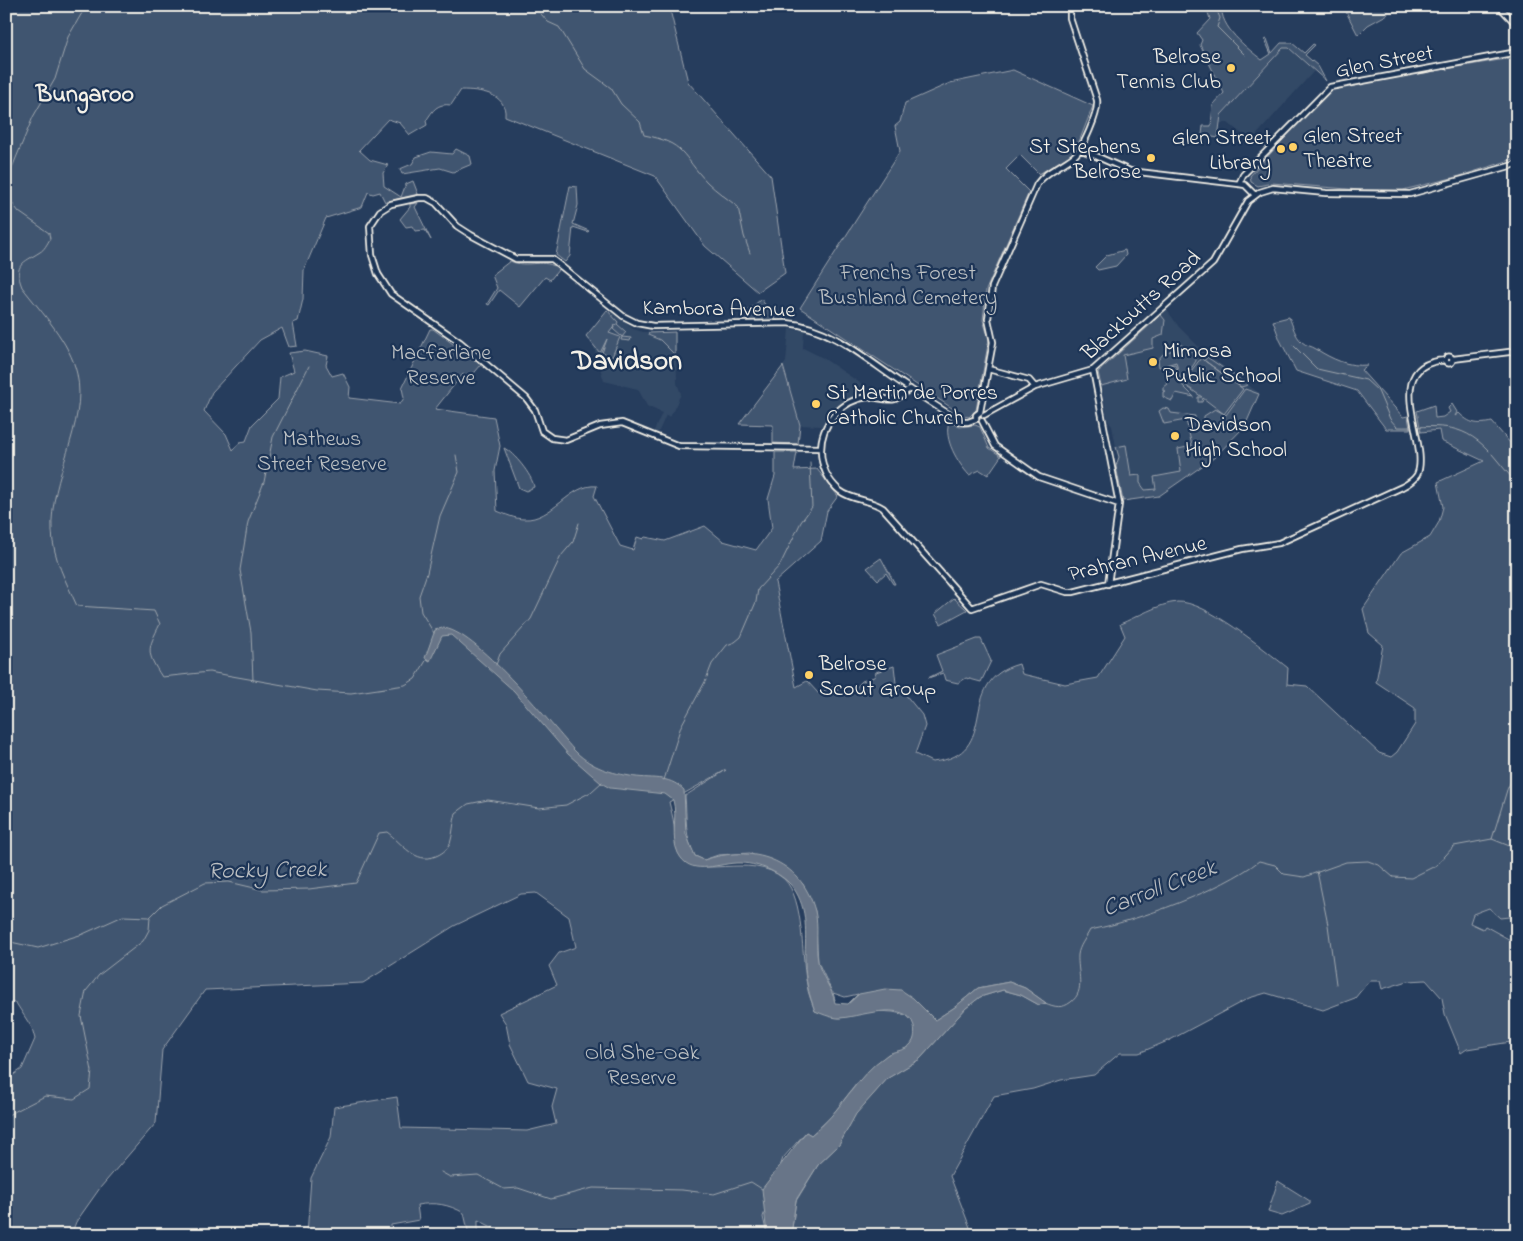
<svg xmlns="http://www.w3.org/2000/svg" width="1523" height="1241" viewBox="0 0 1523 1241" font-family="'Indie Flower',sans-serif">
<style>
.built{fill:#334966}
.green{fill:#40546f;stroke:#9aa2ac}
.water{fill:#677588;stroke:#9fa7ae}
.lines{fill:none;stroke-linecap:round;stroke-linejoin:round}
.stream{stroke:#9fa7ae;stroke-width:1}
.tertiary-casing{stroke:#f4f1e8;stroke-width:8}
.tertiary{stroke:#1d3557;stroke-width:4.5}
.poi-dot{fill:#ffd166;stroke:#1d3557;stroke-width:2}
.labels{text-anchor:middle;stroke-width:4.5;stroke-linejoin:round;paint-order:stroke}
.poi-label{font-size:22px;fill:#f4f1e8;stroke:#1d3557;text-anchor:start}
.street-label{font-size:22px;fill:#f4f1e8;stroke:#1d3557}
.park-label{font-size:22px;fill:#bec2c4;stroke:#1d3557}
.neighbourhood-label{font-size:24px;font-weight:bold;fill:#f4f1e8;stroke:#1d3557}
.water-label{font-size:24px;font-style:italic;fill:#bcbfc2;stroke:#1d3557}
.district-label{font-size:28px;font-weight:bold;fill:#f4f1e8;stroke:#1d3557}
</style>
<rect width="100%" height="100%" fill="#263d5d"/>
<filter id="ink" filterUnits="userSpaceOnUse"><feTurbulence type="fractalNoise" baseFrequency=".02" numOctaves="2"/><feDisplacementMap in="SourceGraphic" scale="10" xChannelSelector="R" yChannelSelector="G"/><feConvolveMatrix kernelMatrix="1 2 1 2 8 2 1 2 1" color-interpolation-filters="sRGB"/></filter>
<g filter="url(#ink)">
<path class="built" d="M1283,48H1289L1314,71L1251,141L1228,123H1220L1221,115Z
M1167,310L1179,327L1205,353L1259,393L1245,426L1215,457L1159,496L1123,501L1116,466L1118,457L1112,426L1108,421L1098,372Z
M610,311L633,329L643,332L676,333L677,383L681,394L670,417L666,415L658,433L654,431L662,413L647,406L638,389L604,381L593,344L587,339Z
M789,329L804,330L803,348L823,358L863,385L865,393L837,406L822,426L800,425L783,366L786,362Z
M1489,908L1502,916L1509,917L1517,924V939L1514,942L1503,934L1483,930L1470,923L1473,914Z"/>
<path class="green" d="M6,6H669L688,82L771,176L785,273L758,292L705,246L655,176L505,116C507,93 479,90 461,90L451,105C437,103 433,110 426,121L427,125L410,135L400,123L388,119L359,150L370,160L388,165L383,173L384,186L401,197L406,184L413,181L418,194L385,202L380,192L373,194L368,192L362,207L326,218L304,270L303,299L298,321L293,323L297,346L289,347L282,328L260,340L212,392L204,411L226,434L233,450L240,442L246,441L252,425L278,399L280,377L294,371L289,353L305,351L328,356L326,365L332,376L343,373L350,387L349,398L400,404L404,398L402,388L430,329H433L481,365L469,379L463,374L435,409L494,417L500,446L495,471L497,511C505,514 515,519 524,519C552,521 570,483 597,486L594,496L620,546L633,550L637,537L643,539L645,537L665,541L705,526L723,541L756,550L772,528L768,499L775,476V452H797L794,470L817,469L838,496L827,511L821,541L775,582L796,687L807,681L818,693L836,686L839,695L853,691L862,681L874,677L876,672L894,666L896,683L922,715L925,726L915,754L932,762C1005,755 952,682 1019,664L1022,674L1065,684L1098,678L1125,636L1120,624C1137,617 1158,604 1177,602C1205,600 1265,650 1288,668L1287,684L1307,686L1379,753L1391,757L1397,752L1415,724V708L1376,682L1383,645L1369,633L1363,609L1401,553L1430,537L1439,522L1443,507L1438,482L1484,461L1441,441L1439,430L1421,432L1417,411L1434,405L1435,418L1443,417L1450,412L1448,408L1452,404L1457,412L1455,416L1459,413C1470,424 1477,425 1492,422L1517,451V924L1509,917L1500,918L1489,908L1473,914L1470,923L1483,929L1485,926L1514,942L1517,939V1041L1467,1049L1461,1053L1445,1014L1442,998L1426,980L1408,981L1382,989L1380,981H1369L1355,998L1323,1010L1266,993L1249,998L1170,1040L1139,1053H1120L1094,1075L1061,1080L1033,1089L994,1096L950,1176L971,1230L1078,1235H791L796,1201L818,1165L839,1145L856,1113L888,1078L920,1059L966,1008L980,997L1003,990L1021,995L1039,1005L1046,1003L1025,988L1009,982L978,988L955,1007L935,1020L913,998L848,1004L858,994L845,997L833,993L835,1000L831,1002L832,992L818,962L815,911L803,884L750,853L718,855L704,860L695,856C684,836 687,818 685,796L726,770L669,802C671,810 673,817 674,825C675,835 674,844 679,854C693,883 751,850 784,879C805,899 801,958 807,985C808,994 812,1002 815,1011L839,1018L876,1011L893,1012L906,1015L920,1028L911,1045L900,1052L888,1054L857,1083L830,1118L811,1135L806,1132L783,1158L763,1217L767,1235H508L478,1220V1235H469L464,1213C448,1204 435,1202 417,1205L419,1220L391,1225V1228L350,1235H307L311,1178L331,1137L334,1107L397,1097L401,1128L527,1131L556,1124L552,1107L557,1089L528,1081L510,1044L506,1024L499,1013L557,985L549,966L559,953L576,947L569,917L536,893L521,894L454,926L363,983L205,990L162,1050L156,1123L100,1188L76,1222L71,1235H6V1080L22,1069L35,1039L32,1028L16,1003L6,1002Z
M1206,6H1222C1219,27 1247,48 1262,60L1271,54L1265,40L1267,39L1272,53L1281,43H1292L1304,53L1313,44L1315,45L1305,55L1318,66L1326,81L1289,48H1283L1221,115L1218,138L1202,135L1203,126H1211L1213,105L1224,93L1200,45L1202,40L1197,33L1210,19Z
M1343,6H1384L1388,14L1368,25L1358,35Z
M1517,57V158L1460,176L1403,190H1360L1272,183L1258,186L1251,182L1250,176L1321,98L1335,88Z
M1013,70L1093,106L1075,152L1039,174L1020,155L1006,169L1029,192L986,290L983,320L989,339L976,410L969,417L964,416L800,308L900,151L895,126L900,122L905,103L950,83Z
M456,149L470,156L472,164L453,172L440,168L402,174L400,169L412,164L416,157L431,152L452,154Z
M570,186L577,187L578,205L573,224L589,231L588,232L573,227L570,256L565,262L556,255Z
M418,203L415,207L431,240L425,230L415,231L412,226L406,227L400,219L410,207V204Z
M1125,250L1126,255L1116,266L1098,270L1095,267L1107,255Z
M510,261C527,269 544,257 559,269L550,280L545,277L520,307L499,290L489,305L487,304L497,288L492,275Z
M761,299L777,321H747L749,310Z
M607,310L618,322L617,324L626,332L622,337L631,338L630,341L621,340L622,337L613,329L616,324L609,333L620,337L612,357L602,353L607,339L600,353L586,336Z
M1161,315L1165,320L1163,335L1153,339V348L1123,355L1127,379L1101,386L1098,372Z
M1289,317C1293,326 1295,336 1302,342C1306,346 1312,346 1316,349C1332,359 1348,367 1368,365L1361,370L1403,417L1408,416L1410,429H1386L1357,391L1296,371L1280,340L1273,321Z
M675,332V355L660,340L648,335L649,333Z
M1178,343L1196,354V361L1181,384L1194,397L1176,393L1172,401L1163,397V392L1166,391H1163V387L1167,384L1166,381L1169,380L1166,366L1175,364L1180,379L1176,362L1159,367L1158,360L1163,354L1175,349Z
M1207,357L1248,385L1241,387L1205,361L1243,389L1224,414L1203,398L1202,402H1198V397H1202L1182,383L1201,358L1204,361Z
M783,366L800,425L798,444L773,443V425L739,424Z
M1245,389L1259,394L1245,426L1215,457L1159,496L1123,501L1116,466L1119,457L1116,447L1126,445L1131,476L1140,475V483L1145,490L1156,489L1154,477L1181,472L1178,449L1192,446L1186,420L1164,424L1159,411L1163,408L1169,409L1171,413L1195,416V425L1204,427V416L1215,409L1226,415Z
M949,422L960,427L975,425L980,427L989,448L1001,456L988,475L980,470L969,475C958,463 943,439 949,422Z
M504,448C514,453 532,475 534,487L526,491L519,488Z
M881,558L895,584H893L886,573L878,580L867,568Z
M954,598L967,610L941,624L935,614Z
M977,639H981L991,661L981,682L966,678L958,683L945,680L943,673L928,678L942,671L936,655Z
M1278,1181L1310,1201V1204L1282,1216L1268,1212Z"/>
<path class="water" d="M442,628C474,628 550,723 573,749C589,766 607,772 630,776C650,780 668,774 684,790L686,834L695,856L704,860C751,844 801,858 815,911C819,926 815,945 818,961C820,975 833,989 835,1003L848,1004L859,994L885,989L901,990L913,998L935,1020L955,1007L978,988L1009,982L1025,988L1046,1003L1039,1005L1021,995L1003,990L980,997L966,1008L920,1059L888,1078L856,1114L839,1145L818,1165L796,1200L791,1235H767L762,1189L806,1132L811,1135C841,1113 855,1076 887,1055C894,1050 904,1052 911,1044C915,1039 915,1033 914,1026C906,997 855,1019 837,1018C829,1017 822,1014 815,1011C809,995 805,980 805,962C805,938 809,914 796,892C785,873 757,862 736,863C715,864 690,877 678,853C670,836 678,818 673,800L665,794L610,788L601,783L568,754L514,691L451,635L442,636L430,661L425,658L435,630Z"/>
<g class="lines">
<path class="stream" d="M86,6L68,37L55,79L33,117L9,175L12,203L19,212L49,233L50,239C47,244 44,250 40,252C23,263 13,264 22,287C42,313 70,342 77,374C88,423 49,479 52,531C53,559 66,581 77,606L154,611L160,624C147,650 146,652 162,677L209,672L317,691L351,693L405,685L415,679L427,659
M534,6L548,22L559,27L585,69L611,88L621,104L640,122L644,135C686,143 681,155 707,182C716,191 728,199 738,207L744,236L750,253
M1215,6L1220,18L1217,27L1245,55
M1293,345L1317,369L1366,380L1378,391L1390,419L1397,427C1435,428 1459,419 1489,451
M1492,454L1517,484
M1517,561L1511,576L1517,597
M1517,623V630
M434,633L421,612L419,596L427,573L440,516L459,472L456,455
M496,665L500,654L531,619L561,556L573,542L579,523
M707,677L712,664L727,645L735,642L741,637L756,602L758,589L780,565L801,522L812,507L810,462
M253,680L251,632L240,570L248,522L264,482L273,437L309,366
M664,780L681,726L706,680
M1492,839L1517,849
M1317,871L1328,925L1336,984
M6,941L38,948L83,934L123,916L149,917
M1045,1003C1055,1007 1062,1009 1071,1002C1086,991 1077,972 1078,955C1079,946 1086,938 1090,930C1137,921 1222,890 1259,861L1275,865L1284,874L1304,877L1346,862L1368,861L1379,865L1393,877L1411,878L1437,865L1454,846L1492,839L1507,790L1517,767
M6,1116L45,1096L74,1099L90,1089L92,1071L81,1016L86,991L99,975L143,941L149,930L150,917L162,905L205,883L229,882L263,890L309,889L356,883L379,833L387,832C402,843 415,865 436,856C441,854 447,850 450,844C453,835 453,823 456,813L468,804L488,800L539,808L566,805L591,792L602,782
M441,1172L450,1177L478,1175L504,1189L518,1188L551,1199L593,1188L682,1190L714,1194L751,1182L762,1189"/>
<g class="tertiary-casing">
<path id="tertiary" d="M1499,6L1517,25
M1080,149L1130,171L1239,184L1245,185L1255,195
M1239,184L1243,175L1330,87L1517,52
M1445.5 360a3.5 3.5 0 1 1 7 0a3.5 3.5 0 1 1-7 0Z
M1453,359L1517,351
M988,369L1029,380L1035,387
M1093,370L1119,504L1108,584
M910,389C905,391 901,397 895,399C886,401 877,397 868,397C841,400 821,424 821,450C821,466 828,481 840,491C853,501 870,499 883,508L972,608L1041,584L1067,592H1073L1242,549L1279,543L1402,487C1408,484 1413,481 1417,475C1432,445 1377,364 1446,360
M910,389L961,422H968L976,419
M984,415L1035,387L1093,370L1213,263L1248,201L1260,192L1273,188L1326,193L1410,194L1517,164
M976,419V415L980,412L993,342L988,319L992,287L1037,184C1046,171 1062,166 1074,156C1083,149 1099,112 1097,100L1070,18V10L1074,6
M982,421L995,446L1039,477L1119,504
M821,448L679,446L622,423L600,426L566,440L552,438L542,431L535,410L526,398L460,342L391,294L378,274L372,255L370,226L380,211L391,204L419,198H427L436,203L457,226L471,235L516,259H552L623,316L637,323L653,326L787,323C833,327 869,362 906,386"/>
</g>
<use href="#tertiary" class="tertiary"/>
</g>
</g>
<g class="poi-dot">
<circle cx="1231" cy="68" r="5"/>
<circle cx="1293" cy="147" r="5"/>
<circle cx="1281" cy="149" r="5"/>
<circle cx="1151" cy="158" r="5"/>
<circle cx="1153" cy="362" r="5"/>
<circle cx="816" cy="404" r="5"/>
<circle cx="1175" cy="436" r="5"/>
<circle cx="809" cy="675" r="5"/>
</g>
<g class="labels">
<g class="poi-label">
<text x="1221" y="63" text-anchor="end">Belrose<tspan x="1221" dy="25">Tennis Club</tspan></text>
<text x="1303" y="142">Glen Street<tspan x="1303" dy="25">Theatre</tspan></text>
<text x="1271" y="144" text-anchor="end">Glen Street<tspan x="1271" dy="25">Library</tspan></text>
<text x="1141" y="153" text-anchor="end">St Stephens<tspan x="1141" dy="25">Belrose</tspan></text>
<text x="1163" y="357">Mimosa<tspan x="1163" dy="25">Public School</tspan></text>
<text x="826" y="399">St Martin de Porres<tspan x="826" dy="25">Catholic Church</tspan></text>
<text x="1185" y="431">Davidson<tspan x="1185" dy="25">High School</tspan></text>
<text x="819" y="670">Belrose<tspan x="819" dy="25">Scout Group</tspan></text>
</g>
<g class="street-label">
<text transform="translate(1384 60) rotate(-11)" y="8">Glen Street</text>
<text transform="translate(1140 304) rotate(-42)" y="8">Blackbutts Road</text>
<text transform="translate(719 307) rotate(1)" y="8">Kambora Avenue</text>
<text transform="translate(1137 557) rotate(-13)" y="8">Prahran Avenue</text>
</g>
<g class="park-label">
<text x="908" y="279">Frenchs Forest<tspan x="908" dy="25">Bushland Cemetery</tspan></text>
<text x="441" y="359">Macfarlane<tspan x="441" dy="25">Reserve</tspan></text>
<text x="322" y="445">Mathews<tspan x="322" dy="25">Street Reserve</tspan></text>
<text x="642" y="1059">Old She-Oak<tspan x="642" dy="25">Reserve</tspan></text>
</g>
<g class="neighbourhood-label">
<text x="85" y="101">Bungaroo</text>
</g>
<g class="water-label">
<text transform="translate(267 869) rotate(-1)" y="8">Rocky Creek</text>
<text transform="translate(1159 887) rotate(-21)" y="8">Carroll Creek</text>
</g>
<g class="district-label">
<text x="627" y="369">Davidson</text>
</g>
</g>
<rect width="1523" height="1241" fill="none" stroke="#1d3557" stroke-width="25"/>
<rect x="12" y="12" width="1498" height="1216" fill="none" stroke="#f4f1e8" stroke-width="2" filter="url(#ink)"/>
</svg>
